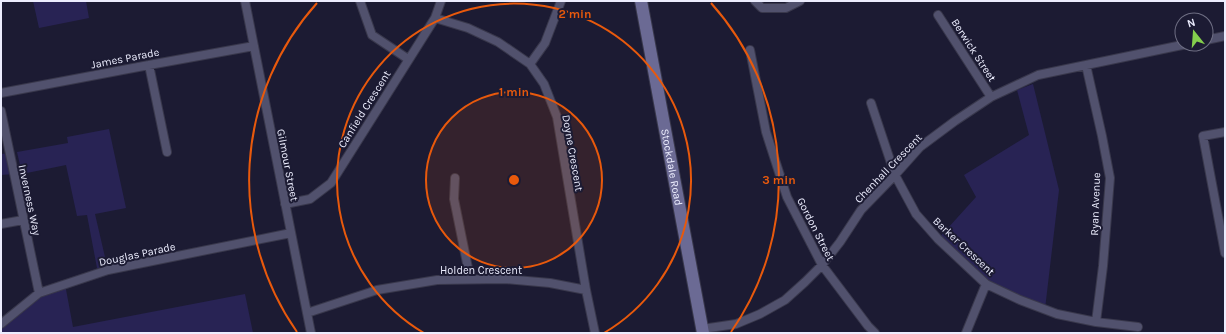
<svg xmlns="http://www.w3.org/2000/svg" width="1226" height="334" viewBox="0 0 1226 334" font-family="Karla,sans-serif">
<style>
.green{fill:#282354}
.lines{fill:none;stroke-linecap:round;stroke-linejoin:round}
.street-casing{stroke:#39384c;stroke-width:10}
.secondary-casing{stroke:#39384c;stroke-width:14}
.street{stroke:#51516d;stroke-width:8}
.secondary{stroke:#6b6a94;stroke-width:12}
.ring{fill:none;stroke:#e8590c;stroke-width:2}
.labels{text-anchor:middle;stroke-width:4;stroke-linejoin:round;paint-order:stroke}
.street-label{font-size:11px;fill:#ecedfe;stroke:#1c1b33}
.centre{fill:#e8590c;stroke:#1c1b33;stroke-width:2}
.ring-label{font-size:12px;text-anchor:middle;font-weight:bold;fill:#e8590c;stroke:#1c1b33;stroke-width:4;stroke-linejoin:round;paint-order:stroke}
</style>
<rect width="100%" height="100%" fill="#1c1b33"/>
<path class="green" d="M33,1H86L89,18L39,28Z
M1033,84L1059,190L1045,309L986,284L938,239L976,197L964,175L1029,135L1017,90Z
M109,129L126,208L95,214L108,270L97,268L87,215L77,216L66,165L22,174L17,152L68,143L67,137Z
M10,153L14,174L1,175V154Z
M65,284L73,327L245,294L253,333H1V324L39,293Z"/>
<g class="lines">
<g class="street-casing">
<path id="street" d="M245,1L311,333
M360,1L372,35L408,59
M755,1L762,8H786L800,1
M938,15L991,97
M435,18L468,28L498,42L530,64L544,84L557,117L586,290L595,333
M1206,40L1225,36
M750,50L766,132L787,197L822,265L868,326L875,333
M530,64L545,43L561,1
M149,65L167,152
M1086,65L1102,136L1110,178L1103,266L1096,322
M1,93L149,65L254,46
M871,103L895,175L916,214L938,239L986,284L1020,300L1057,314L1096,322L1138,327
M1,111L39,293
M1225,132L1203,136L1225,253
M455,178L454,199L470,278
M285,204L310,199L331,183L435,18L441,1
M1,224L23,220
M307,313L377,290L437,280L504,279L550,283L586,290
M1,324L39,293L108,270L291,233
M702,329L736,324L760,314L785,300L805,282L822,265L840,242L861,210L895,175L920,147L955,121L991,97L1038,75L1187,44
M966,333L986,284"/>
</g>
<g class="secondary-casing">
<g id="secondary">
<path id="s1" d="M641,1L703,333"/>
</g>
</g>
<use href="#street" class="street"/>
<use href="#secondary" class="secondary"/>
</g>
<circle cx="514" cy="180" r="88" fill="#e8590c" fill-opacity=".12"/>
<g class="ring">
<circle cx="514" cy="180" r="88"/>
<path d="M424 333A177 177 0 1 1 604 333"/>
<path d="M297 332A265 265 0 0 1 317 3M711 3A265 265 0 0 1 731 332"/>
</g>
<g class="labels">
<g class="street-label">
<text transform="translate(974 50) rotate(57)" y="4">Berwick Street</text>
<text transform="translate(125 58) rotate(-11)" y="4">James Parade</text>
<text transform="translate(364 109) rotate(-58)" y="4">Canfield Crescent</text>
<text transform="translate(573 153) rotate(80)" y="4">Doyne Crescent</text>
<text transform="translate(288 165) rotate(79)" y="4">Gilmour Street</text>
<text dy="4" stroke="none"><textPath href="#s1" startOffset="169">Stockdale Road</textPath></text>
<text transform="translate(888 168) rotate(-46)" y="4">Chenhall Crescent</text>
<text transform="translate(30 200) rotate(78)" y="4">Inverness Way</text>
<text transform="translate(1095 204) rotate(-88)" y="4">Ryan Avenue</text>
<text transform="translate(816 229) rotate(63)" y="4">Gordon Street</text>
<text transform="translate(964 246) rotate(43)" y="4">Barker Crescent</text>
<text transform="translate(137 254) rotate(-12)" y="4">Douglas Parade</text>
<text x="481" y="274">Holden Crescent</text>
</g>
</g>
<circle cx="514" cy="180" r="6" class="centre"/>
<g class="ring-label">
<text x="575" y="18">2 min</text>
<text x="514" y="96">1 min</text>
<text x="779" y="184">3 min</text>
</g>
<rect width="1226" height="334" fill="none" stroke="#ecedfe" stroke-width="4"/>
<g transform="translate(1194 32) rotate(343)"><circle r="19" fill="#1c1b33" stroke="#6f6f84"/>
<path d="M0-3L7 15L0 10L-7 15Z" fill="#84cf4d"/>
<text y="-6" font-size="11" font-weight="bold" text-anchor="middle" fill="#ecedfe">N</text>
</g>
</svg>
